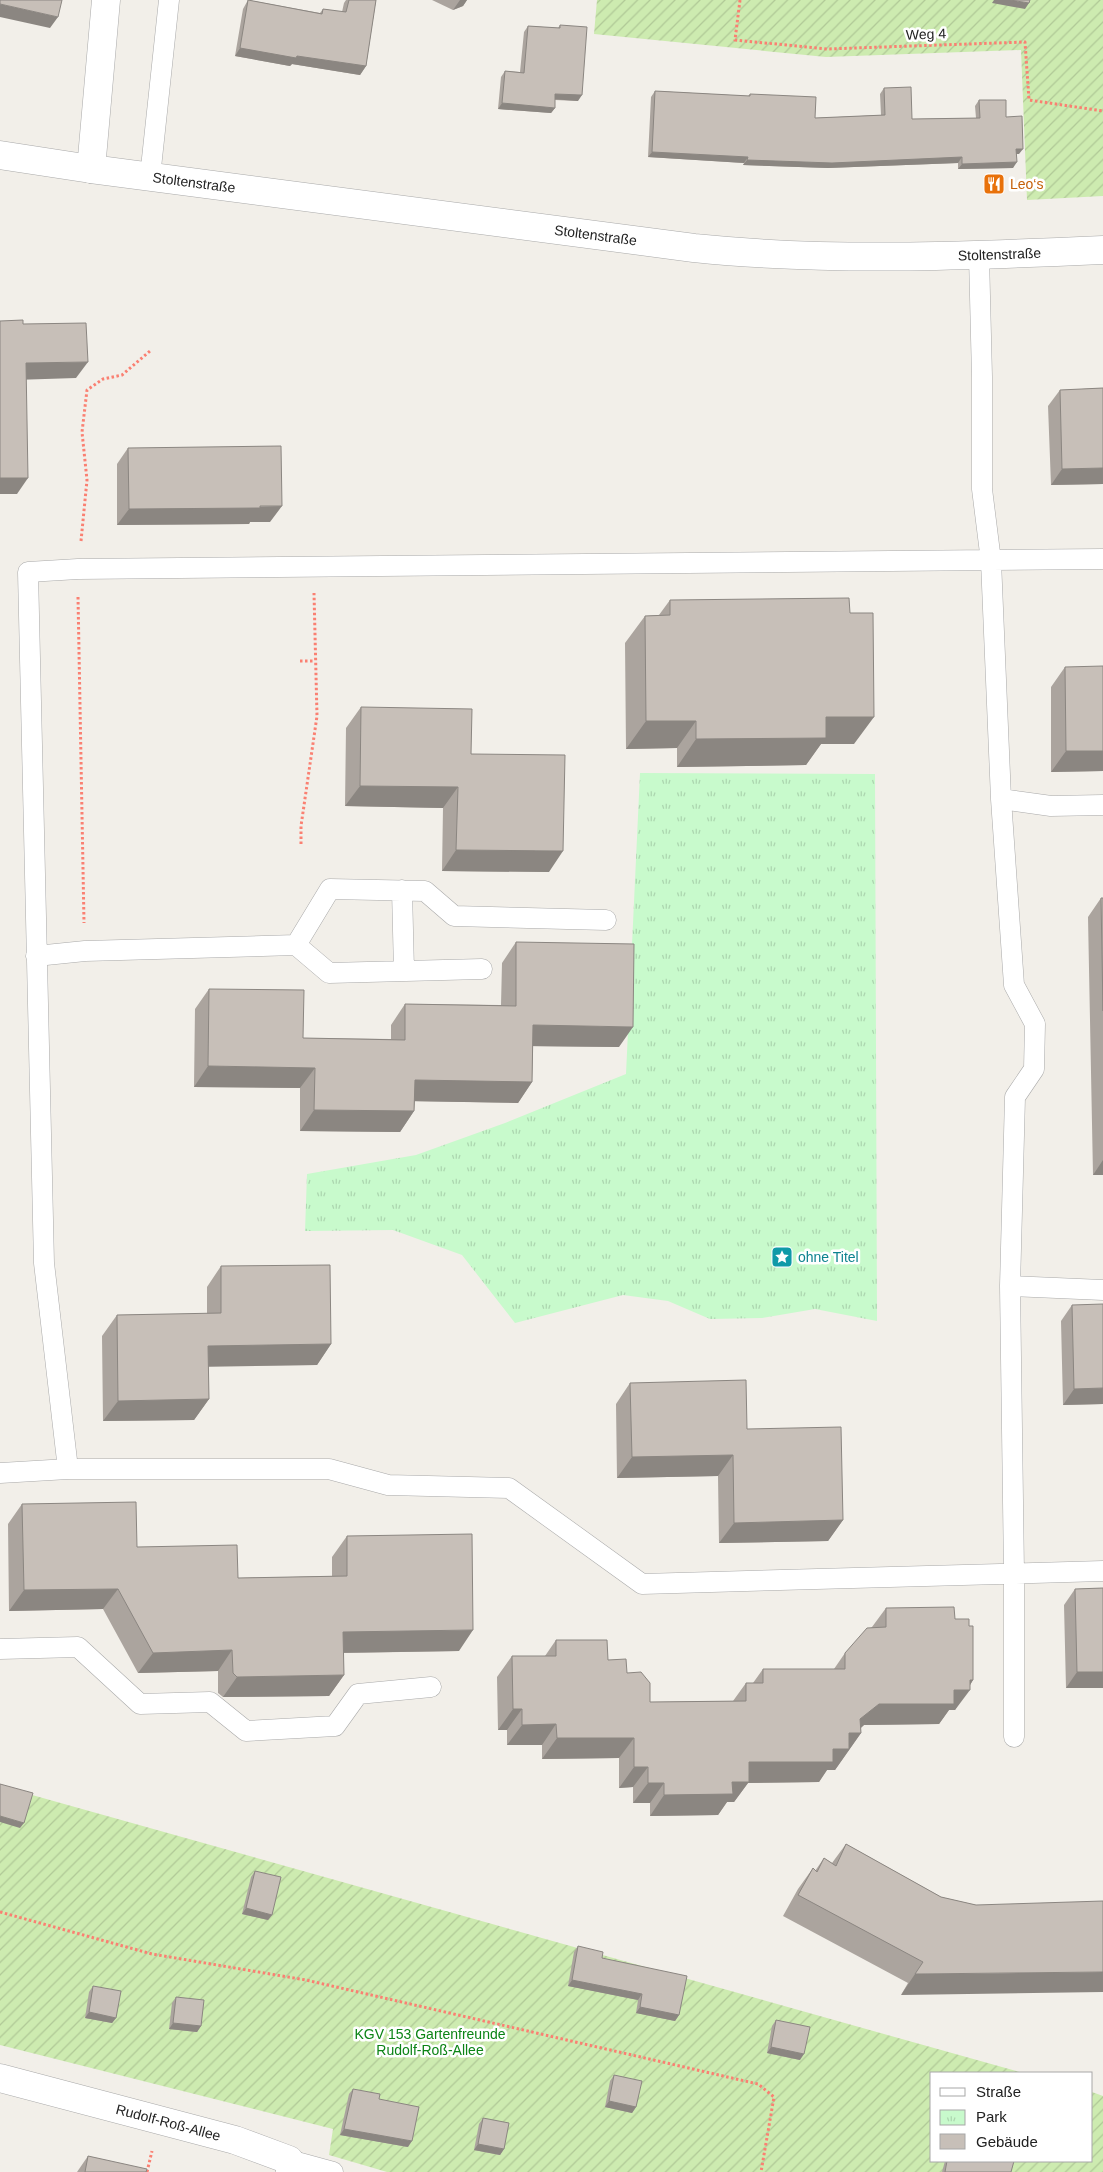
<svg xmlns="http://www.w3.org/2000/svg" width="1103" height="2172" viewBox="0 0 1103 2172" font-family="Helvetica,sans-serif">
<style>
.park{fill:url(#park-tufts)}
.garden{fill:url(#garden-furrows)}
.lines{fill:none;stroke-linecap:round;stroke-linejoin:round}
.lane-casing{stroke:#a9a9a9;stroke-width:21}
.street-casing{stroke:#a9a9a9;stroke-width:29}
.path{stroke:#fa8072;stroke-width:3;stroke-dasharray:2.5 2.5;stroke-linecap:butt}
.lane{stroke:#fff;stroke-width:20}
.street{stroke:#fff;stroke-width:28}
.wall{fill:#aba49e}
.shaded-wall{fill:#8b8681}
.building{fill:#c7bfb8;stroke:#8b8681}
.labels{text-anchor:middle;stroke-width:5;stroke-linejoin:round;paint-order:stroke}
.street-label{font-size:14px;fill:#222;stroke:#fff}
.food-label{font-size:14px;fill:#c56008;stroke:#fff;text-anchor:start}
.culture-label{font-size:14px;fill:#0d838f;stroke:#fff;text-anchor:start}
.park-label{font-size:14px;fill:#0c8416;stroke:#fff}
</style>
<defs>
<pattern id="park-tufts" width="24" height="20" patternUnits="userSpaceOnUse" patternTransform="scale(1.25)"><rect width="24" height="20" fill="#c8facc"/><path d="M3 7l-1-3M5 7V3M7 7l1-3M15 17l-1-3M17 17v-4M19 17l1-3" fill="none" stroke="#acd6af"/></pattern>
<pattern id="garden-furrows" width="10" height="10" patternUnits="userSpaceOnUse" patternTransform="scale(1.25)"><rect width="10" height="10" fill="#cdebb0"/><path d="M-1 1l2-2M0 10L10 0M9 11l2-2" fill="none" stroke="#b0c997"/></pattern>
</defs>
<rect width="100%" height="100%" fill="#f2efe9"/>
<path class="park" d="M640,773L875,774L877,1321L815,1309L762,1318L710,1319L668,1301L623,1295L515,1323L462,1255L393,1230L305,1231L307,1174L416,1155L505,1123L626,1074Z"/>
<path class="garden" d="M597,0H1103V196L1027,200L1021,50L826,57L594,34Z
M0,1786L1023,2073H932V2161H1092V2092L1103,2096V2172H387L329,2155L333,2129L0,2045Z"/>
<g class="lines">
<g class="lane-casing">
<path id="lane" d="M150,177L169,0
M979,256L982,377V489L991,561L1001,799L1014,985L1035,1024L1034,1069L1015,1097L1010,1286L1014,1573V1737
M1001,799L1051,806L1103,805
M402,890L404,971
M296,945L329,973L482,969
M36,956L85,951L296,945L330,889L425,891L454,916L606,920
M1010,1286L1103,1290
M68,1469L44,1263L28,572L78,569L1103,559
M0,1473L68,1469H329L388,1485L509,1488L642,1584L1103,1571
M0,1649L78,1647L140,1704L210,1702L246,1731L335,1726L358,1694L431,1687
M286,2171L289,2160L333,2172"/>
</g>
<g class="street-casing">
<g id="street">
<path id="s1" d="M0,155L91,169L694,248C829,262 967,256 1103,250"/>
<path d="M91,169L106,0"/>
<path id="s2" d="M0,2078L235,2140L289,2160"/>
</g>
</g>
<path class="path" d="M740,0L735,40L827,49L1025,42L1029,100L1103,111
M81,541L87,480L82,432L87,390L103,379L122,375L150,351
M78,597L84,923
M300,661H315
M301,844V826L317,716L314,593
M0,1912L152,1954L306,1980L758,2084L774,2097L761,2172
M147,2172L152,2151"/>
<use href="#lane" class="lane"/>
<use href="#street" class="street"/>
</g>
<path class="wall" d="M248,0L320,13L323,9L342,12L344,3L346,0H376L366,66L360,75L292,64L290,66L235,56L243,9Z
M432,0H467L463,6L453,10Z
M560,25L578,101L555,100V108L551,113L498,109L501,77L505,71L520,72L524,32L528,26L558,28Z
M884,88L912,119L976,118L975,106L979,100L1006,117L1019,154H1016L1013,168L958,169V163L828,168L743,165L744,163L648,157L651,97L655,91L748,96L750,94L815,118L881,115L880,94Z
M1103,388V484L1051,485L1048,406L1060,390Z
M128,448L270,522H250L249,524L117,525V464Z
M670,600L854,744H821L806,765L677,767V748L626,749L625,643L645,616L659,615Z
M1065,667L1103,771L1051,772V687Z
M361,707L471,754L549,872L442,871L443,808L345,806L346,728Z
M1101,898H1103V1175H1093L1088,917Z
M516,942L619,1047L533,1046L532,1082L518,1103L415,1101L414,1111L400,1132L300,1131V1088L194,1087L195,1009L209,989L303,1038L391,1039V1025L405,1004L501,1005L502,963Z
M221,1266L331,1344L317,1365L208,1366L209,1399L194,1420L103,1421L102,1336L117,1315L207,1314V1287Z
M1072,1305L1103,1404L1063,1405L1061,1321Z
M630,1383L747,1429L843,1520L828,1541L719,1543L718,1476L617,1478L616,1404Z
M22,1504L137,1547L238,1578L332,1576V1557L347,1536L459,1651L343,1653L344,1675L329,1696L223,1697L218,1693V1671L138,1673L103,1609L9,1611L8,1524Z
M1103,1588V1688H1066L1064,1605L1075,1589Z
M886,1608L955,1619L973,1680L955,1710H949L939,1724L864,1725L861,1728V1733L835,1770H827L819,1782L748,1783L734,1802H727L718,1815L650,1816V1803H633V1787L619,1788V1758L542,1759V1745H507V1730H498L497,1677L512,1656H545L556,1640L608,1660L627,1673L650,1702L733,1701L746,1683H753L763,1669H834L845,1653L872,1627Z
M846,1844L941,1897L976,1905L901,1995L908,1983L783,1916L798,1889L813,1868L815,1871L824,1858L832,1863Z
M255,1871L272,1915L268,1920L242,1914L251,1877Z
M578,1946L602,1958L679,2015L675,2021L636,2013L638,2000L568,1986L574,1952Z
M93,1986L116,2018L112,2023L85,2018L89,1992Z
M176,1997L201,2026L197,2032L169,2029L172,2003Z
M776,2020L800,2060L767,2053L772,2026Z
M614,2075L636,2107L632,2113L605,2107L610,2081Z
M353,2089L408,2147L340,2135L349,2094Z
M483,2118L504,2149L500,2155L474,2150L479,2124Z
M88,2156L146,2172H77Z
M945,2161H1014L1011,2172H942Z"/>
<path class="shaded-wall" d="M460,0H467L463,6L453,10Z
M994,0H1010L1029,3L1025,9L992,3Z
M0,4L58,17L50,28L0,17Z
M240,48L297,56L366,66L360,75L292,64L290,66L235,56Z
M555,94L582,95L578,101L551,99Z
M502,103L555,108L551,113L498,109Z
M1016,149H1023L1019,154H1012Z
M652,152L748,157L744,163L648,157Z
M962,157L958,163L828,168L743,165L747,160Z
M1017,162L1013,168L958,169L962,164Z
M88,362L76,378L14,380L26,363Z
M1103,468V484L1051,485L1062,469Z
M0,478H28L17,494H0Z
M282,506L270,522H250L249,524L117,525L129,509Z
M826,717H874L854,744H821L806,765L677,767L696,739Z
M646,721H696L677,748L626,749Z
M1066,751H1103V771L1051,772Z
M360,786L458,787L443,808L345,806Z
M456,850L563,851L549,872L442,871Z
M533,1025L633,1027L619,1047L519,1046Z
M208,1066L315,1068L300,1088L194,1087Z
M415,1080L532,1082L518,1103L401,1101Z
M314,1110L414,1111L400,1132L300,1131Z
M1103,1160V1175H1093Z
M331,1344L317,1365L194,1367L208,1346Z
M1103,1388V1404L1063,1405L1074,1389Z
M209,1399L194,1420L103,1421L118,1401Z
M733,1455L718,1476L617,1478L632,1457Z
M843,1520L828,1541L719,1543L734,1523Z
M118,1589L103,1609L9,1611L24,1590Z
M473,1630L459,1651L329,1653L343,1632Z
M232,1650L218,1671L138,1673L153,1653Z
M1077,1672H1103V1688H1066Z
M344,1675L329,1696L223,1697L237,1677Z
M970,1680H973L967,1690H970L955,1710H949L939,1724L864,1725L854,1733H861L835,1770H827L819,1782L748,1783L734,1802H727L718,1815L650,1816L664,1795L732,1782L749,1762L833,1749L860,1719L879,1704L954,1690Z
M513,1709H522L507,1730H498Z
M556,1724L542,1745H507L522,1725Z
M557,1738H634L619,1758L542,1759Z
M634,1767H648L633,1787L619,1788Z
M648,1783H664L650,1803H633Z
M0,1816L24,1823L20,1828L0,1822Z
M246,1908L272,1915L268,1920L242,1914Z
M1103,1972V1992L901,1995L915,1974Z
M572,1980L642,1994L638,2000L568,1986Z
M640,2007L679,2015L675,2021L636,2013Z
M89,2012L116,2018L112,2023L85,2018Z
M173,2023L201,2026L197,2032L169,2029Z
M771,2047L804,2054L800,2060L767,2053Z
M609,2101L636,2107L632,2113L605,2107Z
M344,2129L412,2141L408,2147L340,2135Z
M478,2144L504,2149L500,2155L474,2150Z"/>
<path class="building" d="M0,0H62L58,17L0,4Z
M248,0L322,14L323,9L346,12L349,0H376L366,66L297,56L296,58L240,48Z
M1010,0H1030L1029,3Z
M560,25L587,27L582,95L555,94V108L502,103L505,71L524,73L528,26L560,28Z
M911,87L912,119L980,118L979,100H1006V117L1022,116L1023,149H1016L1017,162L962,164V157L832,163L747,160L748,157L652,152L655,91L750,96V94L816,97L815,118L885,115L884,88Z
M23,320V324L86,323L88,362L26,363L28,478H0V321Z
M1103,388V468L1062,469L1060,390Z
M281,446L282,506H260V508L129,509L128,448Z
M849,598L850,613H873L874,717H826V738L696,739V721H646L645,616L670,615V600Z
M1103,666V751H1066L1065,667Z
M361,707L472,709L471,754L565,755L563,851L456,850L458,787L360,786Z
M1101,898H1103V1011Z
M516,942L634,944L633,1027L533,1025L532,1082L415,1080L414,1111L314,1110L315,1068L208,1066L209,989L304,990L303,1038L405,1040V1004L516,1006Z
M330,1265L331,1344L208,1346L209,1399L118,1401L117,1315L221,1313V1266Z
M1103,1304V1388L1074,1389L1072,1305Z
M746,1380L747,1429L841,1427L843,1520L734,1523L733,1455L632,1457L630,1383Z
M136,1502L137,1547L237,1545L238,1578L347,1576V1536L472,1534L473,1630L343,1632L344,1675L237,1677L233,1673L232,1650L153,1653L118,1589L24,1590L22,1504Z
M1103,1588V1672H1077L1075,1589Z
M954,1607L955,1619H969V1626H973V1680H970V1690H954V1704H879L860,1719L861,1733H849V1749H833V1762H749V1782H732L733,1794L664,1795V1783H648V1767H634V1738H557L556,1724L522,1725V1709H513L512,1656H556V1640H607L608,1660L626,1659L627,1673L641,1672L650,1683V1702L746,1701V1683H763V1669H845V1653L867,1628L886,1627V1608Z
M0,1784L33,1793L24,1823L0,1816Z
M846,1844L941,1897L976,1905L1103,1901V1972L915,1974L923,1962L798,1895L813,1868L817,1872L824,1858L836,1866Z
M255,1871L281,1877L272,1915L246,1908Z
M578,1946L603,1952L602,1958L687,1976L679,2015L640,2007L642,1994L572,1980Z
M93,1986L121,1991L116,2018L89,2012Z
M176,1997L204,2000L201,2026L173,2023Z
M776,2020L810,2027L804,2054L771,2047Z
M614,2075L642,2081L636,2107L609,2101Z
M353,2089L380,2094L379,2099L419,2107L412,2141L344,2129Z
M483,2118L509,2123L504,2149L478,2144Z
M88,2156L147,2169L146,2172H85Z
M947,2161H1014L1011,2172H945Z"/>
<defs>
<g id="restaurant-square" transform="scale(1.125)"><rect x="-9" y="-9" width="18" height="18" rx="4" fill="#e8710a" stroke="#fff"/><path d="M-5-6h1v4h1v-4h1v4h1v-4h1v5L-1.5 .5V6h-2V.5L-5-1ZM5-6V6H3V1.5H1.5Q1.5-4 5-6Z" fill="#fff"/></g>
<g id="sight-square" transform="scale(1.125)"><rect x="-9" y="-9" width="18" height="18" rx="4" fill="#0f9aa8" stroke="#fff"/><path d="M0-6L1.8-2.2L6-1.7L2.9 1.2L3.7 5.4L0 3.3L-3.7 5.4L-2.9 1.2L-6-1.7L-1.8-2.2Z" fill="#fff"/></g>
</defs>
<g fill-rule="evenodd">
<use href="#restaurant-square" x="994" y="184"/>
<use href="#sight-square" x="782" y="1257"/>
</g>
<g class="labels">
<g class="street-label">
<text transform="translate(926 34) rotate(-2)" y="5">Weg 4</text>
<text dy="5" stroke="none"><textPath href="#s1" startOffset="196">Stoltenstraße</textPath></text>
<text dy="5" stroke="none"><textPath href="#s1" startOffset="601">Stoltenstraße</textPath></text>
<text dy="5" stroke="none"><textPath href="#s1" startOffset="1006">Stoltenstraße</textPath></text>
<text dy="5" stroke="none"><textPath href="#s2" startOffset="174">Rudolf-Roß-Allee</textPath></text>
</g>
<g class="food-label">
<text x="1010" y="189">Leo‘s</text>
</g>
<g class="culture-label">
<text x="798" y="1262">ohne Titel</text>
</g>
<g class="park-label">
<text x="430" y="2039">KGV 153 Gartenfreunde<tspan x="430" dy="16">Rudolf-Roß-Allee</tspan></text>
</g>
</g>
<rect x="930" y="2072" width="162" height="90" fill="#ffffff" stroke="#a7a7a7"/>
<rect x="940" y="2088" width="25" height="8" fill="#ffffff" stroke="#a7a7a7"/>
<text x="976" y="2097" font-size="15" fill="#222222">Straße</text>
<rect x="940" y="2110" width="25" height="15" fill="url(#park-tufts)" stroke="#a7a7a7"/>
<text x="976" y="2122" font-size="15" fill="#222222">Park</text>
<rect x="940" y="2134" width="25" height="15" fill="#c7bfb8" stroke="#a7a7a7"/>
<text x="976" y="2147" font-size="15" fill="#222222">Gebäude</text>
</svg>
